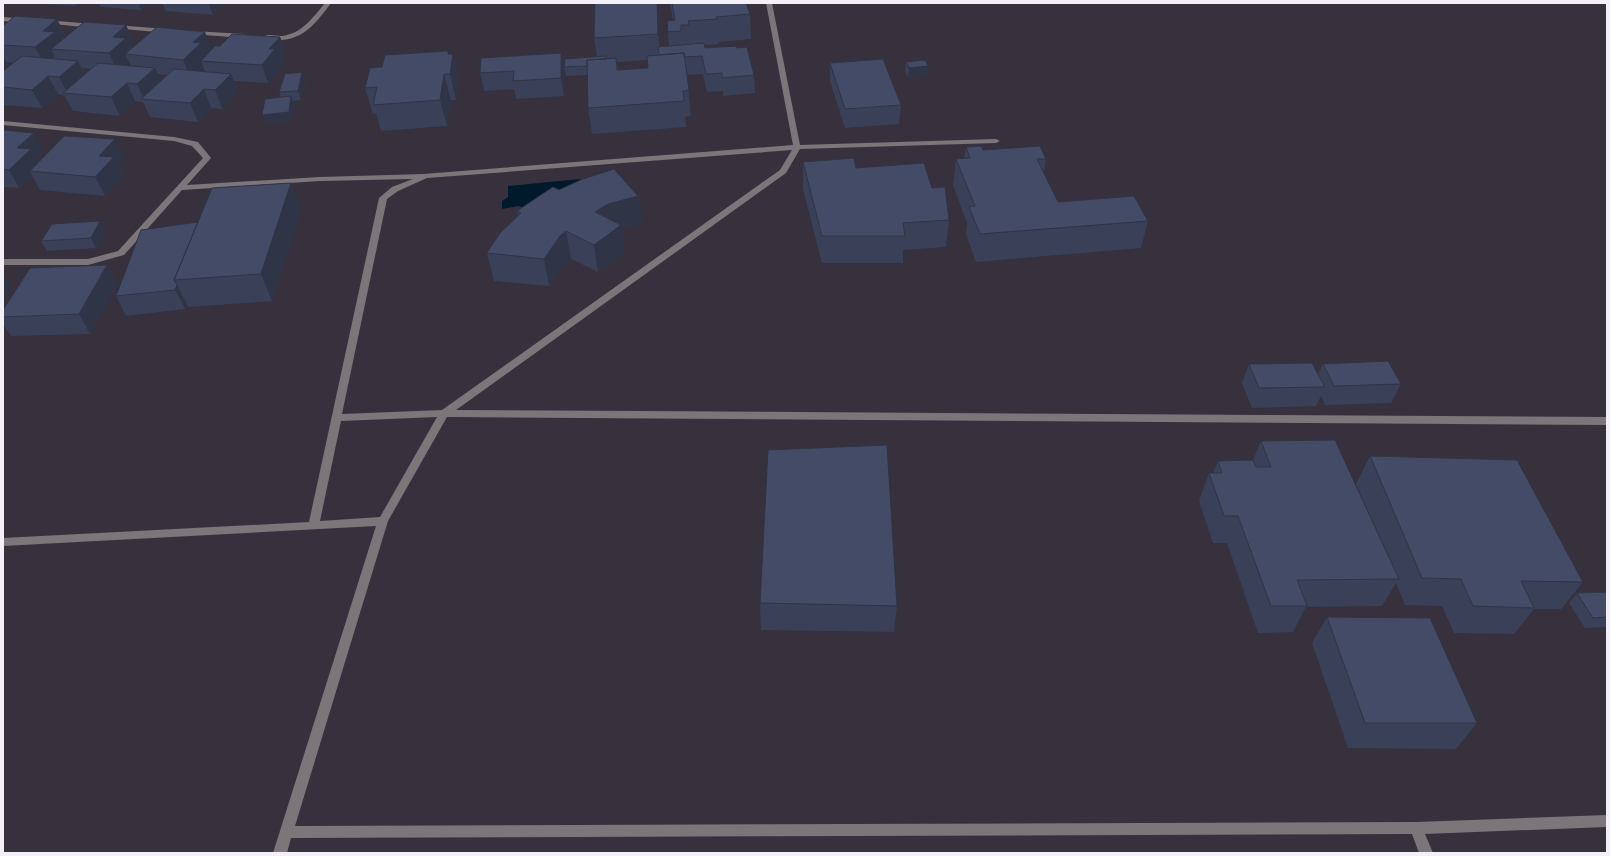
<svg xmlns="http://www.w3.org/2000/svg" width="1610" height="856" viewBox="0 0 1610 856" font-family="'Exo 2',sans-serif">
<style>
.water{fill:#011a2b}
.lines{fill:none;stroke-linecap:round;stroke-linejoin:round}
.minor{fill:#7c767a;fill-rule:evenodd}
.wall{fill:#3a4058;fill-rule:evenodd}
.shaded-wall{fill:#303447}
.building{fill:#444b66;stroke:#303447}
</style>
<rect width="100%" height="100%" fill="#36313d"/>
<path class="water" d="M580,179L579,195L525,208L518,206L502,209V201L508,197V186Z"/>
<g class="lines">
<path class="minor" d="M325,3H331C317,22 303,41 277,40C272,39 267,40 263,37C269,32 279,38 287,35C304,31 314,16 325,3Z
M766,3H772L800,145L996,139L1000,141L996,143L800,149L786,173L456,410L1607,417V425L447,417L388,521L295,826L1416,822L1607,815V827L1425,834L1433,853H1419L1412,834L291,838L287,853H273L376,526L3,546V538L309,522L379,198L392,187L413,179L320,181L182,190L124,255L88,265H3V259H88L118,251L203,158L192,146L174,141L3,125V121L174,137L198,142L211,158L187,185L320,177L423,174L793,145ZM792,150L780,170L442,410L342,414L387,199L398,191L427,178ZM437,417L380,517L320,521L341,421Z
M3,17L25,19L28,21L25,23L3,21Z
M45,20L93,24L96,26L93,28L43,23V21Z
M115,25L167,29L170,31L167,33L113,28L112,27Z
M193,31L244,34L247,36L244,38L191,34V32Z"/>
</g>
<path class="wall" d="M32,3H80L76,6Z
M99,3H151L141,10L101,7Z
M162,3H225L213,15L166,11Z
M670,3H746L750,14L751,39L718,42L719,44L704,45L705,48H737L754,75L755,93L723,96V91L707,92L703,74L687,75L691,116L685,117L686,127L592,134L588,108L587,75L566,76L564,67L597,56L594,38L658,11L660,46H669L667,21L673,20ZM647,60L648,68L618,70L617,62Z
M57,19L66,37L126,25L134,43L130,47L131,50L212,49L206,56L220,46L280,37L286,55L280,62L282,67L268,83L234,81L238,92L222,109L211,108L198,122L150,117L143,102L135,101L120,116L73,111L64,95L58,94L42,108L3,105V26ZM128,60L131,66L123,65ZM6,62L14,63L9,66ZM203,66L205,72L198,71ZM82,68L91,69L85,75ZM157,74L167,75L160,81Z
M448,51L449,54H453L459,79L456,100H451L447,126L381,131L376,113L373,114L365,88L382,67Z
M561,53L564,71V96L516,99L514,89L484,91L480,73Z
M906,62L928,76L908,78L905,71Z
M830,63L901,105L899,124L845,128L830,81Z
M302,72L306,82L301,100L293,101L294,105L292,121L266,124L281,97L279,92Z
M3,130L44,151L37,158L39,162L124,158L118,164L124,176L105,196L40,190L32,176L19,188L3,187Z
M966,147L983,150L1046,159L1044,173L1058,202L1148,221L1141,248L976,262L966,234L967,223L953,185L956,159L964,158Z
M803,162L856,168L932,188L949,220L946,247L903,250V263H822L803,189Z
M291,183L301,210L272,301L188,307L187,304L185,309L126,316L116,296L198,222Z
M559,190L638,196L642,223L622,229L625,252L598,272L571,259L565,263L549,286L494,281L487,253L518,216L517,211Z
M105,231L96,248L47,251L41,241Z
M107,265L117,285L90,334L11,336L3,324V300L6,305Z
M1249,364L1318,374L1323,364L1401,384L1391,403L1325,405L1321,396L1316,406L1252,408L1242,383Z
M1261,441L1364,504L1356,484L1370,456L1583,582L1561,609H1534L1514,634L1454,633L1442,606L1405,605L1396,583L1382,606L1306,607L1293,632L1258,633L1227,543H1213L1199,501L1209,473H1213L1218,461L1253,460Z
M1607,592V627L1585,628L1569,603L1577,593Z
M760,603L897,606L894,632L761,630Z
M1327,617L1477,723L1456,749L1348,748L1312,643Z"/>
<path class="shaded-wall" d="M75,3H80L76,6Z
M138,3H151L141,10Z
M208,3H225L213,15Z
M657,3H658V11L661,60L658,34Z
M57,19L66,37L51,49L55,57L45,65L35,47L43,31Z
M126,25L134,43L130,47L134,55L125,54L128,60L117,70L109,53L113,37Z
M205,32L212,49L206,55L208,61H201L203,66L191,78L183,60L193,42Z
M280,37L286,55L280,62L282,67L268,83L262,65L269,49Z
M448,51L451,64L453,54L459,79L456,100L450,74L448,54Z
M561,53L564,71V96L561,78Z
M3,55L12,73L3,80Z
M78,61L87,79L67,93L59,77Z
M928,66V76L908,78L909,68Z
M155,68L163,86L144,99L137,84Z
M302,72L306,82L301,100L298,91Z
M231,74L238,92L222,109L215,90Z
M444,74L451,100L447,126L440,100Z
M48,76L58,94L42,108L32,90Z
M127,83L135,101L120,116L111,97Z
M204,89L211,108L198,122L190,103Z
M291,96L294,105L292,121L266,124L262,115Z
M34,133L44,151L37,158L42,168L30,171L32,176L19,188L9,170L17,148Z
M115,139L124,158L118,164L124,176L105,196L95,177L99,156Z
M291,183L301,210L272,301L261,274Z
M638,196L642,223L622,229L625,252L598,272L594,245L595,212L608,204Z
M100,221L105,231L96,248L91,238Z
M566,231L571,259L565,263L549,286L544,259L560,236Z
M107,265L117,285L90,334L79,314Z
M3,275L11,287L3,298Z
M177,285L187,304L185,309L175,290Z
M3,300L8,307L3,314Z"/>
<path class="building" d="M595,3H657L658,34L594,38Z
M672,3H746L750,14L716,17L717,19L688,21L689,25H681V31L668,32L667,21L675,20Z
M15,16L57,19L43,31L55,32L35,47L3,45V26Z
M84,22L126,25L113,37L126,38L109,53L51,49Z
M157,27L205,32L193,42L201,43L183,60L125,54Z
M232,34L280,37L269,49H275L262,65L201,61L215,46H220Z
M704,43L705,48L736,46L737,48L747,47L754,75L722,78V73L706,74L702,56L684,57V53L659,55L658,47Z
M448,51V54H453L450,74H444L440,100L373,105L377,87L365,88L370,68L382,67L385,55Z
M561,53V78L513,81L514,71L480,73L481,58Z
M684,53L689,90L683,91L684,101L588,108L587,60L616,58L617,70L648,68L647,56Z
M22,56L78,61L59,77L48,76L32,90L3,87V71Z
M606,56V59L587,60V66L564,67L565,59Z
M883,59L901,105L845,109L830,63Z
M925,60L928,66L909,68L906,62Z
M98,63L155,68L137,84L127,83L111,97L63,93Z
M174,69L231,74L215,90L204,89L190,103L141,99Z
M302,72L298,91L279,92L285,74Z
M291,96L289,112L262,115L265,99Z
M3,130L34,133L17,148L31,149L9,170L3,169Z
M64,136L115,139L99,156L114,157L95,177L30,171Z
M981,146L983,150L1040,146L1046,159H1037L1058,202L1134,196L1148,221L980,234L969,207L975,206L956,159L970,158L966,147Z
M854,158L856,168L924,163L932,188L945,187L949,220L903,223L905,236H822L803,162Z
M614,169L638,196L608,204L595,212L621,225L594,245L566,231L560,236L544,259L487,253L500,233L521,213L517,211L553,187L559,190L583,179Z
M291,183L261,274L174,280L212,188Z
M100,221L91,238L41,241L52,224Z
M198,222L174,280L177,285L175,290L116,296L141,230Z
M107,265L79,314L3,317V310L30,268Z
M1388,361L1401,384L1334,386L1323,364Z
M1312,363L1325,387L1259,388L1249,364Z
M1335,440L1399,579L1297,580L1307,606H1271L1238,516H1224L1209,473H1222L1218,461L1253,460L1256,467H1271L1261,441Z
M887,445L897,606L760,603L768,450Z
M1370,456L1517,460L1583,582L1521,581L1534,608L1473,606L1461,579L1422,578Z
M1607,592V617L1593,618L1577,593Z
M1327,617L1430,618L1477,723H1365Z
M1256,852H1393L1394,853H1257Z"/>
<rect width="1610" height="856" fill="none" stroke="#f3f0f8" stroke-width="8"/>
</svg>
